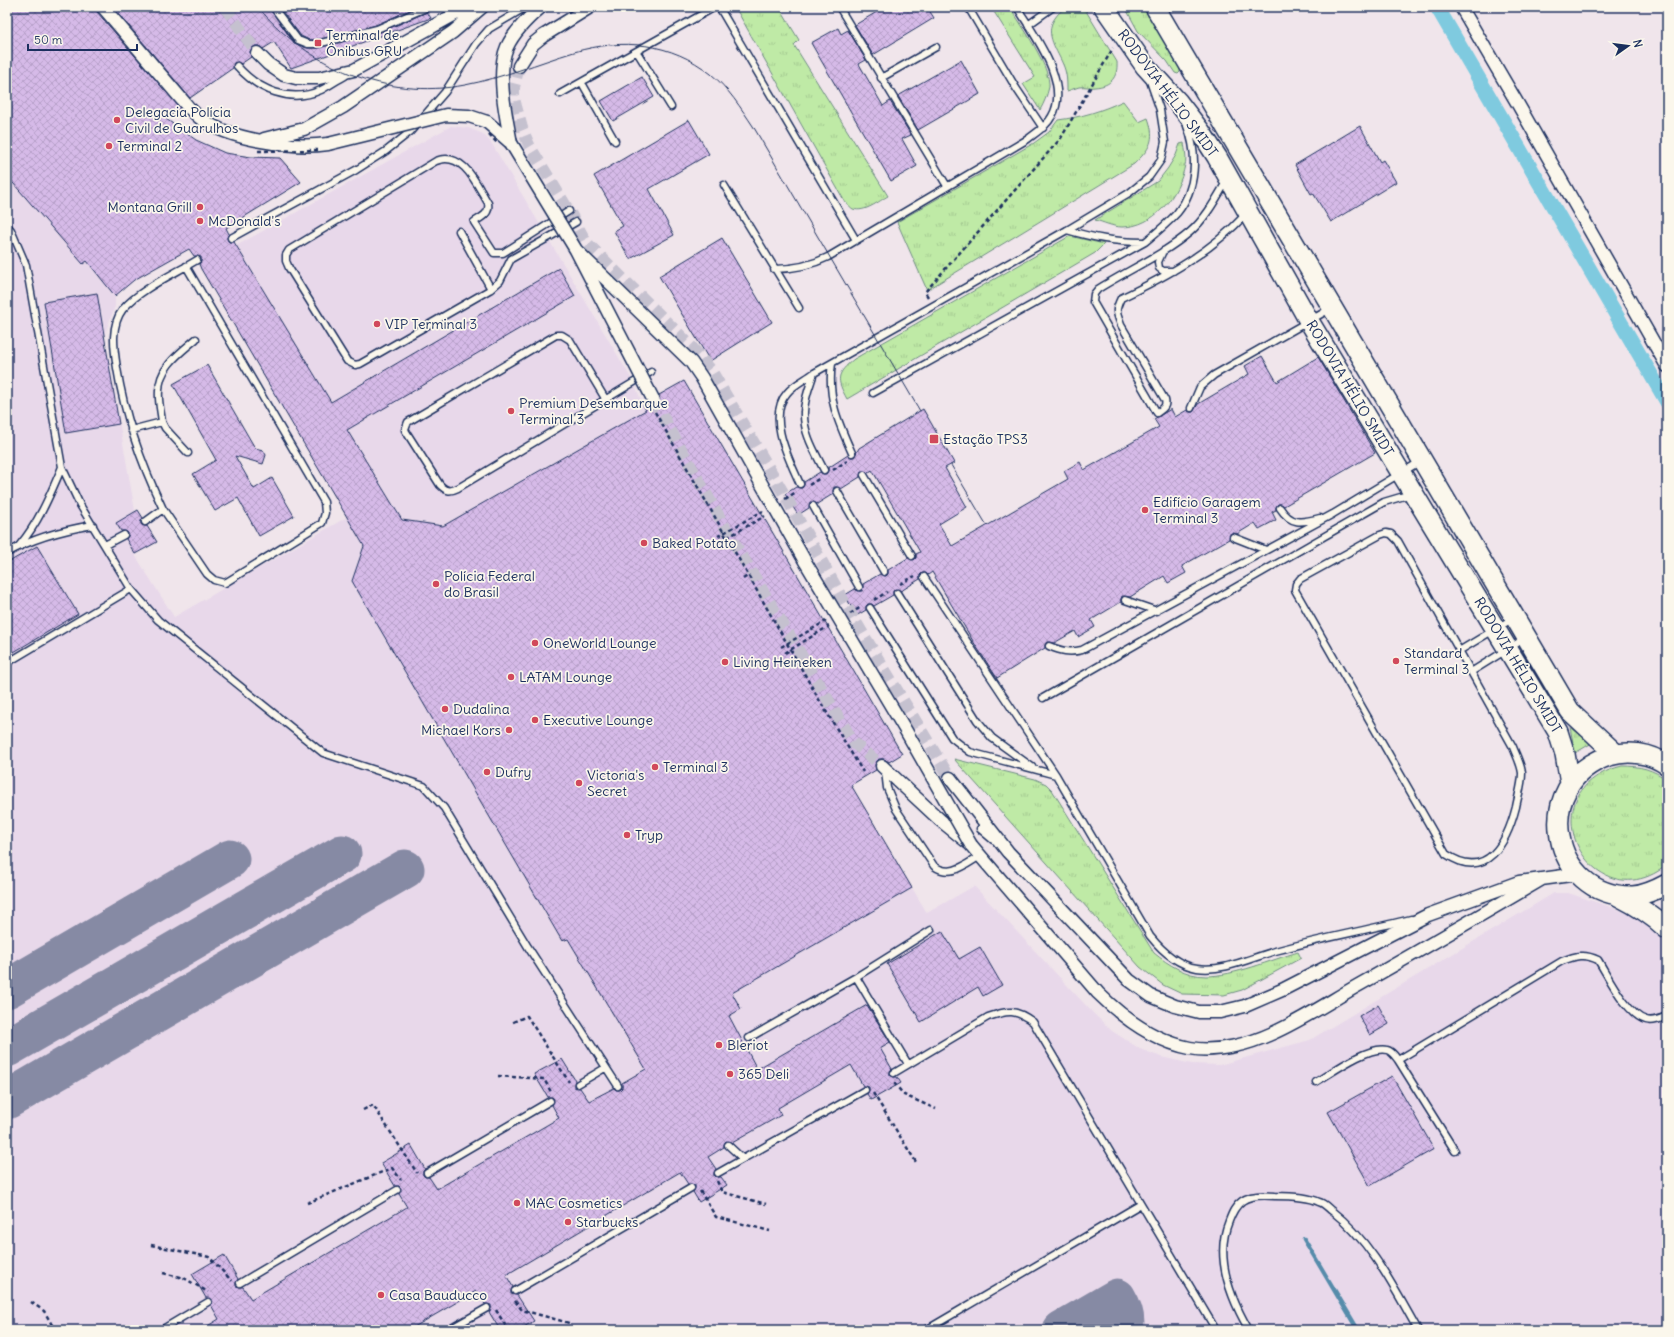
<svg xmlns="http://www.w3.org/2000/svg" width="1674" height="1337" viewBox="0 0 1674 1337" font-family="Delius,sans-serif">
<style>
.built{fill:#e8d8ea}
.grass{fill:url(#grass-tufts);stroke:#6d8c82}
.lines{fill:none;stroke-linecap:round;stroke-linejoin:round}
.stream{stroke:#578cab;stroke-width:4.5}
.canal{stroke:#7fcadf;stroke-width:15}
.taxiway{stroke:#868aa4;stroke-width:39}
.building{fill:url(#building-cross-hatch);stroke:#1b2f5e}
.street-tunnel{stroke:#c5c1cf;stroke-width:12;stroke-dasharray:12 6;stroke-linecap:butt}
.lane-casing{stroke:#1b2f5e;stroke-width:9}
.street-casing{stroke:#1b2f5e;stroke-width:15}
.primary-casing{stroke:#1b2f5e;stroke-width:22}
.path{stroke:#1b2f5e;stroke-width:2.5;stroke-dasharray:4 3;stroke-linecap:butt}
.lane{stroke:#fbf7ec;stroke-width:6}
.street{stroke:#fbf7ec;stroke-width:12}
.primary{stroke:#fbf7ec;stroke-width:19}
.tram{stroke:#1b2f5e;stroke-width:1}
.street-bridge-casing{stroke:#1b2f5e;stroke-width:15;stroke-linecap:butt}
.path-bridge{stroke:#1b2f5e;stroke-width:2.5;stroke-dasharray:4 3;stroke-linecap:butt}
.street-bridge{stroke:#fbf7ec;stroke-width:12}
.poi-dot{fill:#d1495b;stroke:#fbf7ec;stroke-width:1.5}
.labels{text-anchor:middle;stroke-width:3.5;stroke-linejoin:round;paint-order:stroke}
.poi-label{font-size:14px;fill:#1b2f5e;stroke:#fbf7ec;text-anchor:start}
.street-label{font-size:14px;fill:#1b2f5e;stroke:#fbf7ec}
</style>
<defs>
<pattern id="grass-tufts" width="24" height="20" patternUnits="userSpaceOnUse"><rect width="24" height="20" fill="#bfeaa6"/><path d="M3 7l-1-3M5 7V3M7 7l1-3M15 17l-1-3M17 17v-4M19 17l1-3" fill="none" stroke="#a4c991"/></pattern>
<pattern id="building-cross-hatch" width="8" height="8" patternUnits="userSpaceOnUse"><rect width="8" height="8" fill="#d6bae8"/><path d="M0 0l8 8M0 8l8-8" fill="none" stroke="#b7a0c9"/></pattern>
</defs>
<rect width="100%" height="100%" fill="#f0e5eb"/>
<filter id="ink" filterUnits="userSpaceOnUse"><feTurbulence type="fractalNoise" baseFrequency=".025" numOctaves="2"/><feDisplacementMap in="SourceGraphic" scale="8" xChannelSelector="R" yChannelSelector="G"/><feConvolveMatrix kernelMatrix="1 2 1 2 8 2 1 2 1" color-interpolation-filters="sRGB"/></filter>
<g filter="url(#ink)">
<path class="built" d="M7,7L163,120L173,129L176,126L196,140L225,153L251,157L280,158L301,182L226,228L134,280L115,296V306L104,336L135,511L138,510L157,542L135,555L174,617L347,517L236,246L451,126L468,128L483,134L492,144L634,383L643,405L721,541L851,785L927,913L974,886L1094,1014L1112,1031L1140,1049L1161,1057L1192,1064L1219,1065L1310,1040L1554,893H1568L1617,909L1636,917L1653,928L1667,944V1330H7Z"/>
<path class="grass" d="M735,7H779L799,40L794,45L888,196C879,201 865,213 853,209C851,208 848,204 845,202Z
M991,7H1010C1021,25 1051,67 1049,87C1047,96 1044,103 1040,110L1023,84L1035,77Z
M1070,7H1081L1086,11L1117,62C1118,77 1111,86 1095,87C1090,88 1085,86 1079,87C1075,88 1071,90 1067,91C1067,83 1067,75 1064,67C1058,51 1043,34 1055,18C1059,12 1064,8 1070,7Z
M1125,7H1144L1180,64V72L1178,74L1175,73L1167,61L1138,31Z
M1123,101L1139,122L1148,118C1156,140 1150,149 1134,164L927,290L897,222L1034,143L1049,132L1058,120C1082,117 1101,111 1123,101Z
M1184,143C1185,150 1187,158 1185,165C1179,195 1155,227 1122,227C1113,227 1103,222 1095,220L1158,181L1168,168L1176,155L1180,144Z
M1070,236L1104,244L1095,253L847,399C836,379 836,374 854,359Z
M1570,727L1592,743L1575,753Z
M954,759L1035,779L1046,784L1052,790L1154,953C1169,965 1186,976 1206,976C1234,976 1271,960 1298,952L1301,958L1242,990L1224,995L1182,994L1163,985L1140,967Z
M1622,766C1640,766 1653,769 1667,780V865C1592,925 1521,791 1622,766Z"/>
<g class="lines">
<path class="stream" d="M1304,1239L1358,1330"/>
<path class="canal" d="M1437,7L1667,402"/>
<path class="taxiway" d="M7,989L230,859
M7,1048L342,854
M7,1100L405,869
M1062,1330L1117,1298C1123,1308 1127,1318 1124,1330"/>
</g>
<path class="building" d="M7,7H96L97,12L180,108L166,119L196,140L225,153L251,157L280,158L301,182L226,228L229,234L227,238L229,242H234L331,402L559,268L575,296L347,430L402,520L443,526L646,410L643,405L646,403L652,406L657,405L660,400L659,395L684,381L902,754L889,762L884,759H879L875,764L876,770L851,785L912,888L732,993L741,1009L729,1016L757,1069L867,1005L890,1042L880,1048L892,1069L890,1071V1075L894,1077H897L901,1083L871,1100L867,1094L869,1090V1087L863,1086L851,1065L778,1108L781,1115L732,1143L726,1141L724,1144V1147L708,1157L716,1169L714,1173V1176L718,1177H721L727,1185L699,1202L693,1192L695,1188V1185L691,1184H688L680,1172L506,1275L513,1287L511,1291V1294L517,1295L534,1321L519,1330H500L489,1312L491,1308V1305L487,1304H485L476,1291L409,1330H201L219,1319L211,1305L212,1302V1299L206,1298L192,1274L224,1255L238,1279L236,1283V1286L240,1287H243L251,1299L407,1207L399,1194L401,1188L399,1186H395L381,1163L411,1145L425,1169L423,1171V1175L425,1177H429L437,1189L559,1118L552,1105L554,1099L552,1097H548L534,1074L562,1059L575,1080L574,1084V1087L580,1088L589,1101L614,1088L616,1090H620L622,1088V1083L646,1069L568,939L562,941L352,581L364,546L201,269L199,264L201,262V257L197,256H194L189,249L134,280L115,296L87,261L83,264L7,176Z
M113,7H269L294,43L308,48H318L378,33L427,12L431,18L291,68L274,42L263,49L259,46H255L250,51L251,57L241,64L238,62L234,63L233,68L190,98Z
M279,7H417L376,25L316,40H309L301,36Z
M885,7H927L934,18L873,55L855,25Z
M838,28L841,34L848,30L866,60L859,64L883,106L890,101L911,135L902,139L917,166L891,181L811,43Z
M961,60L980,94L918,130L898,96Z
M642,77L654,97L613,121L601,101Z
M689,120L709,154L649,189L674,235L630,259L614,231L623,226L594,176Z
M1360,126L1380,162L1383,160L1396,182L1331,222L1313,193L1311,194L1295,165Z
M722,238L772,322L710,361L659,276Z
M97,293L119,424L66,433L44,302Z
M1262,356L1277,382L1318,357L1375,453L1284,506L1281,504H1278L1276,507V510L1272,512L1276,520L1259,529L1255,523L1237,534L1231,533L1229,539L1182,566L1186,573L1168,583L1164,576L1130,597L1122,596L1121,599V602L1091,620L1095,627L1078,637L1075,631L1054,643L1047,642L1045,645V648L997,678L976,646L932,572L928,575L926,573H922L920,575V579L901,591L895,589L893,591V595L874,606L872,604H868L866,606V610L856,616L845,595L855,589L859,591H862L863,587V584L880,574L886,576L888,574V570L908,558L914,560L916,558V554L920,552L872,470L868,473L864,471H861L860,477L841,489L837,487H834L833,491V494L817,504L813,502H810L809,508L798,515L785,494L796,487L802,488L804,485V482L820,472L823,474H826L828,471V468L848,455L851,457H854L859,448L923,409L954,463L945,468L967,507L939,524L952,546L1068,479L1064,471L1080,462L1084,470L1159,427L1154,419L1171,409L1175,417L1187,410L1190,412H1193L1198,404L1249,374L1245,366Z
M207,365L255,448L263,450L266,455L263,464L235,456L254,489L272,478L294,516L259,536L238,498L215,511L193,474L216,460L173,384Z
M138,510L143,518L141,521V524L144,526H147L157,542L135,554L126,539L128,536V533L125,531H121L116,523Z
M37,546L78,614L7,656V563Z
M942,931L959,959L980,947L1002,985L983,996L978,987L921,1022L887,964Z
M1378,1005L1389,1024L1370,1035L1359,1016Z
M1392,1076L1434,1149L1370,1186L1328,1112Z"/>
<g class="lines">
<path class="street-tunnel" d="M225,7L257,53
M519,66L514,87V99L522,128L529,145L569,211L586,242L691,346L711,370L787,499L851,614L950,778
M653,399L730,536L854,743L882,766"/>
<g class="lane-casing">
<path id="lane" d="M273,7L298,40L308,44H317L377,29L428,7
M719,7L856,240
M839,7L947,186
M968,7L1016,88L1043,128
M1028,25L1053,7
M637,52L671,107
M237,66C258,90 290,104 321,90C329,86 337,80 345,76
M881,78L936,47
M582,83L615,141
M560,94L715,7
M1226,182C1216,199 1206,218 1190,232C1163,255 1128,270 1098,289L1094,294L1093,302L1157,413C1162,409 1167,407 1165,400L1121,325C1116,312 1115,310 1121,298C1167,276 1211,252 1246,214
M724,185L799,308
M569,211L503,253H494L474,222C482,217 490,214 488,203C477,185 463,150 436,161L289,250L286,255V261L289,268L347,361L355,365L360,364L491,289L500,281L511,259L576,222
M7,225L11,230L26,265L62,467L80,505L131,589L158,620L323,753L424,786L444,808L528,947L618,1086
M1067,230C1094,238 1115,242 1143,242
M459,231L491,289
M231,238L356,170L386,151L410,132L445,92L476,44L489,29L526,7
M1163,251L1158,262L1159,268L1163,271H1173
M774,269C794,269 810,266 828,257L1028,139C1037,132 1047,126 1052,116C1071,83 1034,35 1017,7
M832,363C827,398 838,422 852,453
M814,373C810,385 804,399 804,412C803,433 815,452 824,470
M873,393L1145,242C1156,233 1167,224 1177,213C1197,189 1198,154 1187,126
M606,400L570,340L562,335H556L408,422L405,430L440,485C446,491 450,492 458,488L651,372
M1191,408L1200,387L1214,375L1330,309
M162,422L165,428L188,453
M131,430L162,422C161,412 158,401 159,391C159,367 180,353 196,339
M864,475L912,556
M800,484C790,461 766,417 787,393C793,385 806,379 814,373L1067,230L1129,193L1149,177L1161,160L1165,142L1160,110L1150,81
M837,491L884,572
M813,506L859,587
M1280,508C1291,525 1301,523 1320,518
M163,509L207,574L214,580L225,583L322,523L325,513L324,502L186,266
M145,522L163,509C141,463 125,419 117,368C114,349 110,326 123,309C140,289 174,274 197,260
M1386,533L1391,534L1398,541L1513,747C1516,755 1521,764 1522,773C1522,785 1518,796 1516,807C1507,842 1487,882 1446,854L1295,590L1296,584L1300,579L1380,535Z
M1233,537L1266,550
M105,545L124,535
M19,546C39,522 50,495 62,467
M7,553C33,538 63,530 93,525
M924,577L1056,775L1150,936C1162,951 1177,965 1197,968C1225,972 1252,957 1279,950C1323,938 1367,930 1411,919
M897,593L977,720L992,738L1032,767
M1125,600L1157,611
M870,608L952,738L970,752L981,755L1056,775
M1049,646C1061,651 1069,653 1082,650L1333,514L1421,461
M1459,651L1512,619
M7,663L131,589
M1471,672L1524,639
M1043,698L1384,502L1411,494
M885,771L887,788L896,809L934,866C951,878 965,865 980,856
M980,829L993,840
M856,977L908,1064
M749,1038L856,977L931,930
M1398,1060L1562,961C1575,956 1584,953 1598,960C1608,976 1627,1015 1646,1020C1653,1022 1660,1019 1667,1016
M894,1073L988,1017C1008,1010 1016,1009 1033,1022L1216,1330
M1316,1082C1331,1073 1369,1045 1387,1050C1392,1051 1395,1056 1398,1060L1455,1151
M578,1084L605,1068
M728,1145L743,1159
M427,1173L550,1101
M718,1173L865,1090
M240,1283L397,1190
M515,1291L691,1188
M161,1330L208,1302
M448,1330L487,1308
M926,1330L1141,1204
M1249,1330C1231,1299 1214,1257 1229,1221C1232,1213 1235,1206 1242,1201C1250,1195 1265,1195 1275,1196C1286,1196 1309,1197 1319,1202C1324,1203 1328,1208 1332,1211C1371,1241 1394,1288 1418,1330"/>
</g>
<g class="street-casing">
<path id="street" d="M103,7L189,108C193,111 196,115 200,118C229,140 293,149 328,144
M1461,7L1519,106L1667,366
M257,53L268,64L284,75L296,78H319L354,70L468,7
M519,66L533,44L543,36L590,7
M487,122L511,143
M264,139L304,129L343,107L453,32L482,7
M511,143C506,117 496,72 507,47C514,32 528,18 541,7
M882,766L940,820L971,845L1098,993C1124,1019 1154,1041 1190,1048C1217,1053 1249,1044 1273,1033C1302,1020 1329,1002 1357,986C1419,951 1481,915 1542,879
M950,778L1008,852L1129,980L1151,996L1175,1006L1199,1012H1220L1245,1006L1282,990L1428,915L1519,882L1578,874"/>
</g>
<g class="primary-casing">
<path id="primary" d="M1104,7L1145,66L1178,102L1201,132L1217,157L1309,321L1558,732L1565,754L1570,783
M1155,7L1570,711L1616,754
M1667,765C1651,753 1628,750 1609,756C1529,782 1550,898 1633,896C1645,895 1656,890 1667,884
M1618,896C1636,905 1652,915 1667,929"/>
</g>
<path class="path" d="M928,297L925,292L1061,138L1113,48
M655,412L821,703L863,772
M833,470L847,461
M809,485L820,478
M785,499L796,492
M718,536L763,511
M743,579L749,575
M900,584L915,576
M874,600L887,592
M850,614L861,607
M781,647L826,621
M785,653L829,626
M513,1022L527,1016L569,1082
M498,1076L544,1079L551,1092
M894,1083L904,1095L936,1109
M873,1093L916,1162
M363,1110L373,1105L417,1173
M717,1181L722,1192L766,1204
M700,1191L716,1217L770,1231
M307,1203L392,1168L401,1180
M151,1245L209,1257L232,1281
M163,1273L184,1278L208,1292
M515,1301L522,1310L569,1323
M31,1302L44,1311L55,1330
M496,1310L508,1330"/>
<use href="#lane" class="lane"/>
<use href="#street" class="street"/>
<use href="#primary" class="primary"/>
<path class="tram" d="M258,7C308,67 387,100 465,85C502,78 538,63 574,52C623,38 671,42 711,74C728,88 741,108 753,126L920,411
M951,465L986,524"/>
<g class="street-bridge-casing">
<path id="street-bridge" d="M511,143L576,250L653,399
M328,144L446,115L469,116L487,122
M576,250L691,362L702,378L806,563L906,731L971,845"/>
</g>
<path class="path-bridge" d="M489,134L498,144
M258,151L318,150
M721,541L765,516"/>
<use href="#street-bridge" class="street-bridge"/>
</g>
</g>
<g class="poi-dot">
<rect x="314" y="39" width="8" height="8" rx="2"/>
<circle cx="117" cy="120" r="4"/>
<circle cx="109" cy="146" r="4"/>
<circle cx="200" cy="207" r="4"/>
<circle cx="200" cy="221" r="4"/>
<circle cx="377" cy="324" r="4"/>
<circle cx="511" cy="411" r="4"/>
<rect x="929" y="434" width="10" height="10" rx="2"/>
<circle cx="1145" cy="510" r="4"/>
<circle cx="644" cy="543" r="4"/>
<circle cx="436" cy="584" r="4"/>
<circle cx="535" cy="643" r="4"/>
<circle cx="1396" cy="661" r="4"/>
<circle cx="725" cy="662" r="4"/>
<circle cx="511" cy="677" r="4"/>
<circle cx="445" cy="709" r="4"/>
<circle cx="535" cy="720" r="4"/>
<circle cx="509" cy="730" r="4"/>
<circle cx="655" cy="767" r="4"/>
<circle cx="487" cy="772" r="4"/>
<circle cx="579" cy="783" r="4"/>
<circle cx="627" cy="835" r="4"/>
<circle cx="719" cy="1045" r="4"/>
<circle cx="730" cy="1074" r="4"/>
<circle cx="517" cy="1203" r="4"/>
<circle cx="568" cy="1222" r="4"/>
<circle cx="381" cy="1295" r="4"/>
</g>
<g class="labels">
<g class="poi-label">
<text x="326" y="40">Terminal de<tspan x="326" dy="16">Ônibus GRU</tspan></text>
<text x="125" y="117">Delegacia Polícia<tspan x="125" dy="16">Civil de Guarulhos</tspan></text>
<text x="117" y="151">Terminal 2</text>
<text x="192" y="212" text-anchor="end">Montana Grill</text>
<text x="208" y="226">McDonald's</text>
<text x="385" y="329">VIP Terminal 3</text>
<text x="519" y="408">Premium Desembarque<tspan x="519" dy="16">Terminal 3</tspan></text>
<text x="943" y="444">Estação TPS3</text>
<text x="1153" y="507">Edifício Garagem<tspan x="1153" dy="16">Terminal 3</tspan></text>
<text x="652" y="548">Baked Potato</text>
<text x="444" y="581">Polícia Federal<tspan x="444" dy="16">do Brasil</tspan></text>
<text x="543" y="648">OneWorld Lounge</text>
<text x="1404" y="658">Standard<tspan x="1404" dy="16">Terminal 3</tspan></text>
<text x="733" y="667">Living Heineken</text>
<text x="519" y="682">LATAM Lounge</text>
<text x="453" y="714">Dudalina</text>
<text x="543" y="725">Executive Lounge</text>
<text x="501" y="735" text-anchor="end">Michael Kors</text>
<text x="663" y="772">Terminal 3</text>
<text x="495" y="777">Dufry</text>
<text x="587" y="780">Victoria's<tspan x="587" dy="16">Secret</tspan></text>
<text x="635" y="840">Tryp</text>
<text x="727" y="1050">Bleriot</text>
<text x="738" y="1079">365 Deli</text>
<text x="525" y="1208">MAC Cosmetics</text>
<text x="576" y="1227">Starbucks</text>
<text x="389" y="1300">Casa Bauducco</text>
</g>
<g class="street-label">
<text transform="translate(1168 93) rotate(53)" y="5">RODOVIA HÉLIO SMIDT</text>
<text transform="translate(1350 388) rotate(59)" y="5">RODOVIA HÉLIO SMIDT</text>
<text transform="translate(1518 665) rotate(59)" y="5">RODOVIA HÉLIO SMIDT</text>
</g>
</g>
<rect width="1674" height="1337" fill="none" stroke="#fbf7ec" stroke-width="24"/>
<rect x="12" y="12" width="1650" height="1313" fill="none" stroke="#1b2f5e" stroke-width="1.5" filter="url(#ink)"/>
<g transform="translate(1628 46) rotate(76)" stroke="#fbf7ec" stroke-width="3" paint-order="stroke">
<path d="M0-3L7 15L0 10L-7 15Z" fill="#1b2f5e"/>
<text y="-6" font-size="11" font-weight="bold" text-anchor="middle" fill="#1b2f5e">N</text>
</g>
<path d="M28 44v6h109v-6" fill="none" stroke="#1b2f5e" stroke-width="2"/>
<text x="34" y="44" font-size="12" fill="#1b2f5e" stroke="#fbf7ec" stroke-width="3" paint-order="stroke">50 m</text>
</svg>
